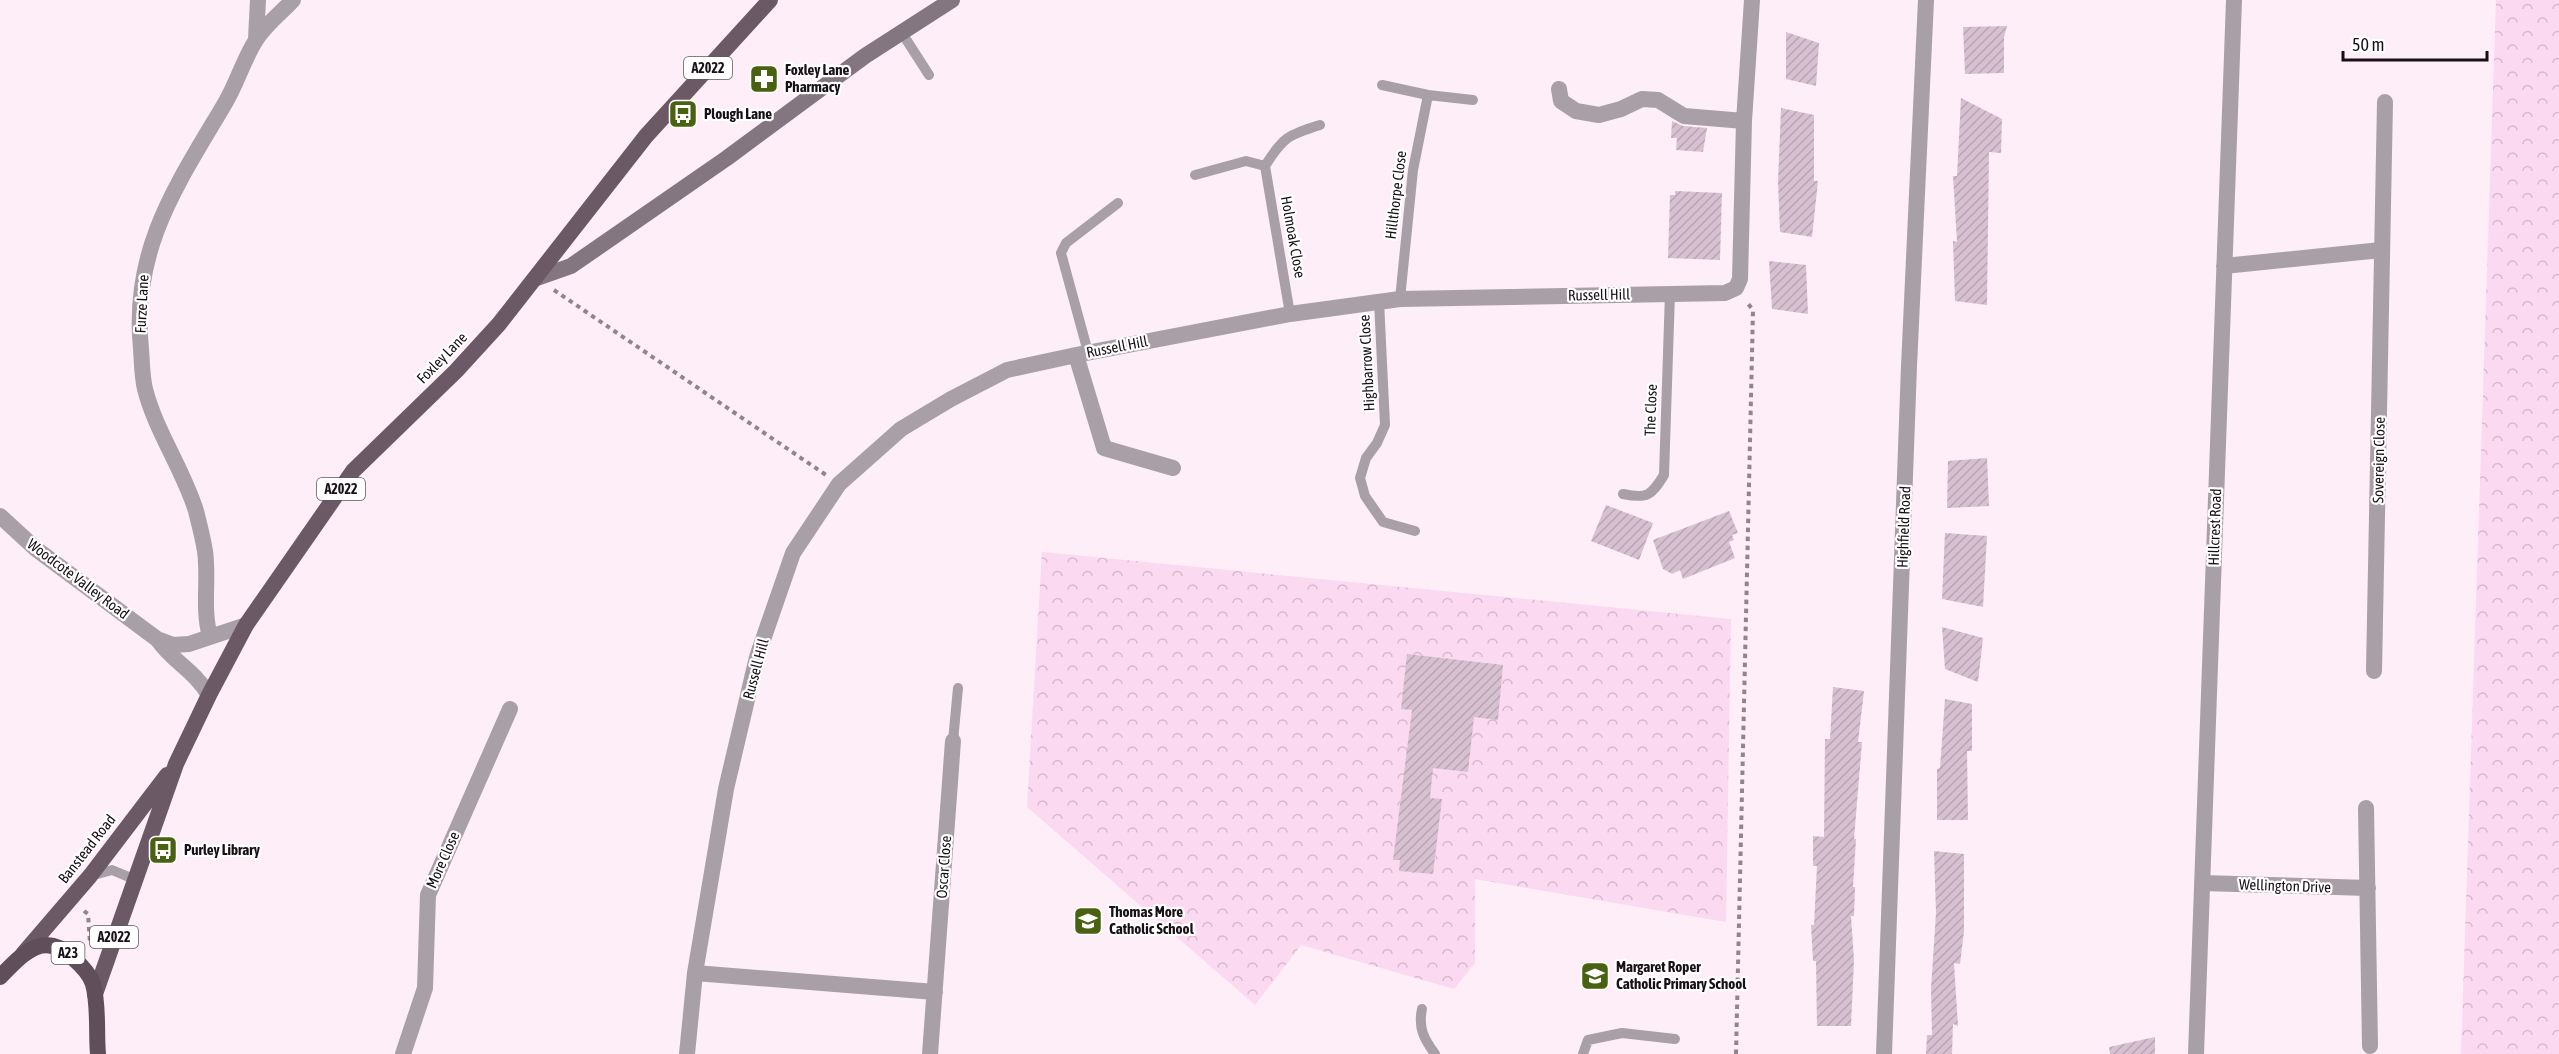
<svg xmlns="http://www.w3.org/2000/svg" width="2559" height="1054" viewBox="0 0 2559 1054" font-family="'Asap Condensed',sans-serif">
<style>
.park{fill:url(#park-crowns)}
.building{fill:url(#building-hatch)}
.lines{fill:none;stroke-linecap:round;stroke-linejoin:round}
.path{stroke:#90858d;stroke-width:4;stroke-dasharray:4.5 4.5;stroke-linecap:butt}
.service{stroke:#a99fa6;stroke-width:10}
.minor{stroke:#a99fa6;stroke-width:16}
.tertiary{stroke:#a99fa6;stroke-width:16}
.secondary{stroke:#847680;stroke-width:16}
.primary{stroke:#6b5a66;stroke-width:16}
.trunk{stroke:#604e5b;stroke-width:16}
.labels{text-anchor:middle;stroke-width:4.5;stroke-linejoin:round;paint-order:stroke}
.shield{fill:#fff;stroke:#5d585c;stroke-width:1.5}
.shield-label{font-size:14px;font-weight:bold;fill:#181016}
.poi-label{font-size:15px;font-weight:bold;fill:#181016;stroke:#fff;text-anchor:start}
.street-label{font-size:15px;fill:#181016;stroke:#fff}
</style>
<defs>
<pattern id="park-crowns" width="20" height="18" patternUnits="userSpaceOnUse" patternTransform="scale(1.5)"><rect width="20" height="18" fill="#fbd9f1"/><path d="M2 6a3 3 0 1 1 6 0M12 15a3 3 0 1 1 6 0" fill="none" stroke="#d6b9ce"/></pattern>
<pattern id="building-hatch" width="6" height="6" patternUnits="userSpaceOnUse" patternTransform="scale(1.5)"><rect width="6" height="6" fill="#d7c1d1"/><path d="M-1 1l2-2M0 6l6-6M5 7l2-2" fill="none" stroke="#b8a5b3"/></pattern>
</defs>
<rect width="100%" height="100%" fill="#fdeef8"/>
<path class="park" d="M2496,0H2559V1054H2461Z
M1042,552L1731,619L1726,922L1475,879V963L1454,989L1301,945L1255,1005L1027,807Z"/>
<path class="building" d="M2007,26L2004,37V73L1965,74L1963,27Z
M1786,32L1819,43L1816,86L1786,79Z
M1961,98L2002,119L2001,153L1989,152L1987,305L1955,301L1953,241L1957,242L1953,176H1957Z
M1781,108L1814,115V181H1818L1812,237L1780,232L1778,182Z
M1672,121L1683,126L1707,128L1703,152L1676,150L1677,138H1671Z
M1675,191L1722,193L1720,260L1668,258L1670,195H1675Z
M1769,261L1806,265L1808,314L1772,309Z
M1987,458L1989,506L1947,508L1948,461Z
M1606,505L1653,523L1639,560L1591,541Z
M1729,511L1738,533L1732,535L1734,540L1729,542L1735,558L1683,579L1680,570L1672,574L1663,569L1653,540Z
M1945,533L1987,536L1983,607L1942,599Z
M1942,627L1983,638L1978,682L1945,669Z
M1407,654L1503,665L1498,720L1474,717L1468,772L1433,768L1430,798L1442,799L1433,874L1399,871L1400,860H1393L1412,710L1401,709Z
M1833,687L1864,691L1858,742H1862L1854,839H1856L1853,887H1855L1854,916H1851L1854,960L1851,1026H1817L1816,961H1813L1811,925H1814L1817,866H1813V836L1824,837L1825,739H1830Z
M1945,699L1972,704V751H1967L1968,820H1937V769L1940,768Z
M1934,851L1964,854V931L1960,964L1954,963L1958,1026L1953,1024L1952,1054H1926L1927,1035H1932L1931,989L1936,913Z
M2155,1037V1054H2110L2109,1047Z"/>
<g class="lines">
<path class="path" d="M554,290L826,475
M84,911L88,914L90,943L95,945
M1736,1054L1753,310L1746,301"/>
<path class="service" d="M902,33L929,75
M1382,85L1428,95L1473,100
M1195,175L1246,161L1265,166
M1400,299L1413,170L1428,95
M1379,301L1385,425L1377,443L1366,458L1360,478L1365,496L1383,522L1415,531
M1290,314L1265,166C1283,137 1288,135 1320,125
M1088,352L1061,253L1066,243L1118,203
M1623,494C1647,499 1651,496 1664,475L1670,293
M953,741L958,688
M90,876L112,870L136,880
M1422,1009C1418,1028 1424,1039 1435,1054
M1583,1054L1588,1040L1622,1033L1675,1039"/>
<path class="minor" d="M256,39L258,0
M1559,89L1561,101L1576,111L1599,115L1621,109L1642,99L1658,100L1684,116L1744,121
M2224,266L2381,250
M1076,355L1104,448L1173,468
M210,636C202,609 209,579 205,551C203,538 199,523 196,511C183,469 156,432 145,389C142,377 142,362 141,349C131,250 176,186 224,105C237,84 243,60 256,40C265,25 281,13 293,0
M2374,671L2385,102
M2366,808L2370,1046
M2202,883L2368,888
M695,973L935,992
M403,1054L425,988L428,895L510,709
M687,1054L695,973L726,789L757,657L793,553L839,484L901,429L951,399L1007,370L1076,355L1290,314L1400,299L1725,293L1736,288L1740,279L1744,121L1752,0
M930,1054L953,741
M2196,1054L2234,0"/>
<path class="tertiary" d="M0,516L36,549L157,639L173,645L189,644L246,625
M158,640C173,662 193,669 209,695
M1884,1054L1909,366L1926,0"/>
<path class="secondary" d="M537,278L571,266L727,158L865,56L952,0"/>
<path class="primary" d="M23,954L90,876L167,775
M95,994L176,764L209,695L246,625L353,471L456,371L499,324L646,136L770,0"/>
<path class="trunk" d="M0,977C22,955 43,929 73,958C81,965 90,974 93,984C99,1006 96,1031 98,1054"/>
</g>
<defs>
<g id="pharmacy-square" transform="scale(1.5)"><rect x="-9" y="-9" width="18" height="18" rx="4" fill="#496212" stroke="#fff"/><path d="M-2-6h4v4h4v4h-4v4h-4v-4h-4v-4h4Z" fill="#fff"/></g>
<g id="bus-square" transform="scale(1.5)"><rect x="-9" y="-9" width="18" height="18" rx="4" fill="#496212" stroke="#fff"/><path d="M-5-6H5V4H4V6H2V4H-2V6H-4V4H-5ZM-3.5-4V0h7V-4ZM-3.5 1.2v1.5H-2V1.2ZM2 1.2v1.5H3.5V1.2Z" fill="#fff"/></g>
<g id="school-square" transform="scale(1.5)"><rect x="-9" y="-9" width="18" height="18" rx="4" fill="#496212" stroke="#fff"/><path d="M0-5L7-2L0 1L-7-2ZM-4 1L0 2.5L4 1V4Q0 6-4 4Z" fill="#fff"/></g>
</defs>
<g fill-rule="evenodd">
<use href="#pharmacy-square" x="764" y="79"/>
<use href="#bus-square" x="683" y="114"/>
<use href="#bus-square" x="163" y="850"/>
<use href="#school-square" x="1088" y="921"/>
<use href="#school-square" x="1595" y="976"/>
</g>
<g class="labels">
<g class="shield">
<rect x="684" y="57" width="48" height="22" rx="4.5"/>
<rect x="317" y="478" width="48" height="22" rx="4.5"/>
<rect x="90" y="926" width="48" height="22" rx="4.5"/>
<rect x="51.5" y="942" width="33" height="22" rx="4.5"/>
</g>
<g class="shield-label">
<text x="708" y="73">A2022</text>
<text x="341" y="494">A2022</text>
<text x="114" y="942">A2022</text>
<text x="68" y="958">A23</text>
</g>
<g class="poi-label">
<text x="785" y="75">Foxley Lane<tspan x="785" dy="17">Pharmacy</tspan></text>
<text x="704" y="119">Plough Lane</text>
<text x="184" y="855">Purley Library</text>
<text x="1109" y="917">Thomas More<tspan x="1109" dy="17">Catholic School</tspan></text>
<text x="1616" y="972">Margaret Roper<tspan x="1616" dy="17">Catholic Primary School</tspan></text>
</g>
<g class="street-label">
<text transform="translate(1396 195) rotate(-83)" y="5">Hillthorpe Close</text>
<text transform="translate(1293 237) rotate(80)" y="5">Holmoak Close</text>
<text transform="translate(1599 295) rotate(-1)" y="5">Russell Hill</text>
<text transform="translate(142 304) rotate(-87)" y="5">Furze Lane</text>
<text transform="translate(1117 347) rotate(-11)" y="5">Russell Hill</text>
<text transform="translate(442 358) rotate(-46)" y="5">Foxley Lane</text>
<text transform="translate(1367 363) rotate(-93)" y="5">Highbarrow Close</text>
<text transform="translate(1651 410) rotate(-88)" y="5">The Close</text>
<text transform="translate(2379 460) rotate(-89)" y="5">Sovereign Close</text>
<text transform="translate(1904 527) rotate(-88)" y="5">Highfield Road</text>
<text transform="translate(2215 527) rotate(-88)" y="5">Hillcrest Road</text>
<text transform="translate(78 579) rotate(37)" y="5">Woodcote Valley Road</text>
<text transform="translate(756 669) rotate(-75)" y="5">Russell Hill</text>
<text transform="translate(87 849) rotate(-52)" y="5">Banstead Road</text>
<text transform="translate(443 860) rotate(-66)" y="5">More Close</text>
<text transform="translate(944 867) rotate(-86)" y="5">Oscar Close</text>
<text transform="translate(2285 886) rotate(2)" y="5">Wellington Drive</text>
</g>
</g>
<path d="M2343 51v9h144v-9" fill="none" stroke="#181016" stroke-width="3"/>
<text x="2352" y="51" font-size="18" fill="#181016" stroke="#ffffff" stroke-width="4.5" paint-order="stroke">50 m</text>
</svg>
